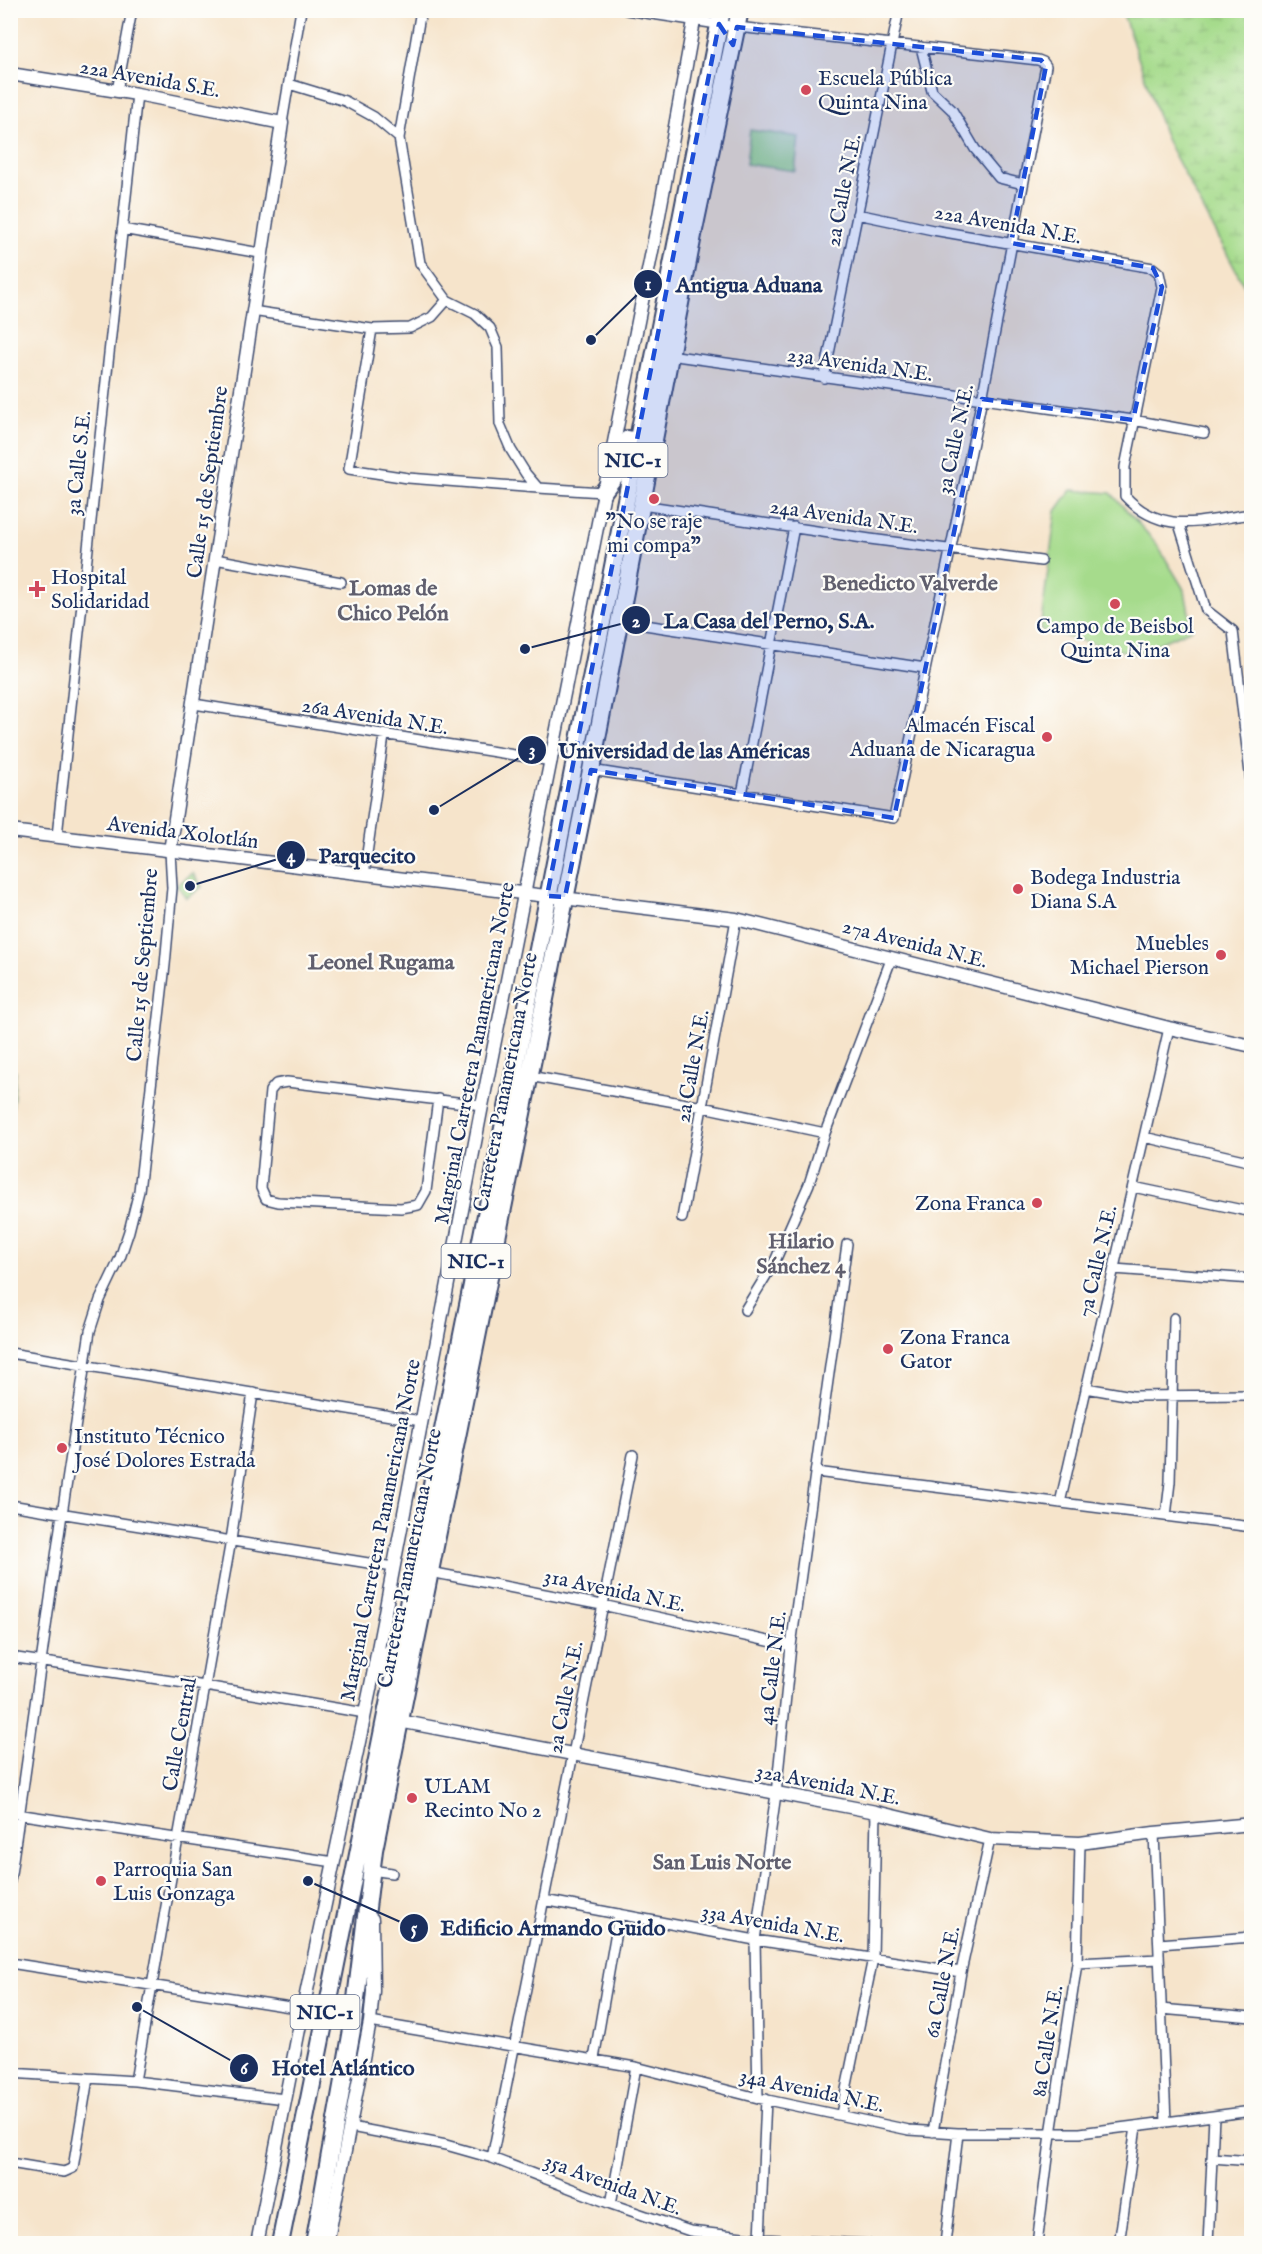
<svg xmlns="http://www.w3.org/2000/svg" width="1262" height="2254" viewBox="0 0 1262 2254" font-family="'IM FELL English',serif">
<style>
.grass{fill:#a6db8c;stroke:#608575;stroke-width:1.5}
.wetland{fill:url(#wetland-marsh);stroke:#608575;stroke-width:1.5}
.park{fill:url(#park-dots);stroke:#608575;stroke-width:1.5}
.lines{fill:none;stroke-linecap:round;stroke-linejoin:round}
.street-casing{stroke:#3c4a6e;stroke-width:12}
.secondary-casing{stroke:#3c4a6e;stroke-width:15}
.highway-casing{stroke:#3c4a6e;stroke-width:20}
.street{stroke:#fff;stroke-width:9}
.secondary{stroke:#fff;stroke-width:12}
.highway{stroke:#fff;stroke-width:16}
.marked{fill:#1d4ed8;fill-opacity:0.2;stroke:#1d4ed8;stroke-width:4.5;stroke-dasharray:12 8;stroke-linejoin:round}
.poi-dot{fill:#d1495b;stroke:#fdfcf7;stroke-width:2}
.labels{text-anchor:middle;stroke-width:4.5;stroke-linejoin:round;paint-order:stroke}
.shield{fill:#fdfcf7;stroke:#5f6c8c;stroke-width:1.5}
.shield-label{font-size:20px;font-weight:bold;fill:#1b2f5e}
.street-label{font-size:21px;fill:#1b2f5e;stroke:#fdfcf7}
.poi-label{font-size:21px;fill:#1b2f5e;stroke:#fdfcf7;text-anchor:start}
.neighbourhood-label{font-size:22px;font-weight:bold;fill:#605f6e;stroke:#fdfcf7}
.leader{fill:none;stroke:#1b2f5e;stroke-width:2}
.callout-dot{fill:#1b2f5e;stroke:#fdfcf7;stroke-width:2}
.mark-label{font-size:18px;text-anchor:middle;font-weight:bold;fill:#fff}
.callout-label{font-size:22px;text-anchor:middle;font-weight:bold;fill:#1b2f5e;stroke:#fdfcf7;stroke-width:4.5;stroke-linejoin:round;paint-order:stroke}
</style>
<defs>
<pattern id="wetland-marsh" width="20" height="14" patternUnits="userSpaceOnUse" patternTransform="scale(1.5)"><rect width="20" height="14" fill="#a6db8c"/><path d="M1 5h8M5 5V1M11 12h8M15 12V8" fill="none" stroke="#8ebc7b"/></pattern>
<pattern id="park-dots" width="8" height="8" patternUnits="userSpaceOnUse" patternTransform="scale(1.5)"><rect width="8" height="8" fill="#a6db8c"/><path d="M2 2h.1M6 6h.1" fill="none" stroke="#8ebc7b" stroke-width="1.8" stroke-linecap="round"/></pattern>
</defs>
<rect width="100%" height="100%" fill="#fdfcf7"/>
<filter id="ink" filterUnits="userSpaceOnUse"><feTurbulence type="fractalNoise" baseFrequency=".0167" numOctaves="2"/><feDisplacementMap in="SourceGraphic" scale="12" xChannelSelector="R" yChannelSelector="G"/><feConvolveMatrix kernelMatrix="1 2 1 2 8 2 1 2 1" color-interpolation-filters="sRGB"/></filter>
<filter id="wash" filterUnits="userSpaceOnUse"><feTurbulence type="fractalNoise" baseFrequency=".008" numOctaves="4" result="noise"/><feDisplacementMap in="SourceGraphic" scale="24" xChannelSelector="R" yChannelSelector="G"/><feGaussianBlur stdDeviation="1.35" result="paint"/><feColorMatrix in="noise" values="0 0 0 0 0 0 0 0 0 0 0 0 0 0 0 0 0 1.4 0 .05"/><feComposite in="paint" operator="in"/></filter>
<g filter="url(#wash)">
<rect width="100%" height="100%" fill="#f6e4cb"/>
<path class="grass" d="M750,130L799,137L795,171L746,164Z
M1071,490L1111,493L1156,543L1185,591L1192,629L1134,654L1040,630L1056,511Z
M11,1071H16L11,1128Z"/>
<path class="wetland" d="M1122,11H1251V299L1166,139Z"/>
<path class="park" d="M193,873L202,887L186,898L177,885Z"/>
</g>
<g filter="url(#ink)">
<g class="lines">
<g class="street-casing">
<path id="street" d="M421,10L399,138L420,263L447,300L475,314L490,328L498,347L500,424L511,450L526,474L538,488L603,492
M921,47L932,91L952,110L975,149L999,178L1023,184
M289,84L345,101L374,117L399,138
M117,91L132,10
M282,123L301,10
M857,214L933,230L1153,268L1159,273L1162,287L1125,467V496C1163,537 1202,520 1252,514
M122,229L260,253
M252,311L372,329L410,328L432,317L447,300
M372,329L349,469L408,478L538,488
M669,355L1133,420L1204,433
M824,378L899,10
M642,505L870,539L1041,561
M1179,524L1206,610L1233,631L1252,790
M215,559L341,582
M619,621L925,668
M194,704L552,761
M591,770L894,818L982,399L1046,66L1043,62L1038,60L737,27L626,10
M742,794L794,527
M57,836L137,94
M364,874L384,736
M529,1076L703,1107L825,1133
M438,1099L426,1191L418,1205L401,1208L278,1202L266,1199L261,1188L270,1091L276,1084L287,1082L482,1105
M1144,1137L1252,1162
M1133,1187L1252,1212
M682,1218L736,919
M1114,1269L1252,1279
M745,1310L775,1261L809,1184L825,1133L892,957
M10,1353L421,1421
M1086,1388L1132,1396L1252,1395
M816,1472L1252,1527
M1060,1503L1169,1028
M10,1505L393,1567
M1166,1516L1170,1482L1174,1318
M430,1572L602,1605L791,1646
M10,1657L205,1686L365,1713
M10,1813L334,1862
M1154,1833L1166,2122
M371,1870L392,1873
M10,1881L62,1514L90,1331L100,1300L120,1258L129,1231L139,1191L165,965L172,888L170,851
M544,1900L755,1940L961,1972
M1159,1944L1252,1937
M10,1963L303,2009
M1077,1963L1159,1959
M1161,2009L1252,2017
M370,2022L636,2067L758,2098L909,2130L958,2133H1080L1252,2111
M594,2059L619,1914
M10,2073L135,2081L285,2099
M135,2081L231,1540L253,1393
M758,2098L755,1940L776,1794L791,1646L847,1244
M841,2114L873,1958L876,1812
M351,2127L446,2145L492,2158L611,2204L690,2231L760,2239L868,2244
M933,2132L961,1972L990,1839
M492,2158L633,1455
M1212,2158L1252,2161
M10,2163L64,2172L73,2168L88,2078
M611,2204L636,2067
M760,2239L766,2099
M945,2244L958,2133
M1037,2244L1051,2134L1077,1963L1080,1843
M1119,2244L1136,2127
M1208,2244L1214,2116"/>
</g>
<g class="secondary-casing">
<path id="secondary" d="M10,74L137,94L282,123L170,851
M10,831L736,919L1169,1028L1252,1046
M377,1672L399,1635
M399,1721L876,1812L990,1839L1080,1843L1154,1833L1252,1824
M257,2244L303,2009L372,1680L481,1111L658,221L696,10
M327,2244L370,2022L373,1991L372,1919"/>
</g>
<g class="highway-casing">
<path id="highway" d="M603,492L615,476L628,439
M280,2244L485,1220L722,10
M314,2244L353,2024L374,1850L591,770L694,230L740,10"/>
</g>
<use href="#street" class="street"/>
<use href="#secondary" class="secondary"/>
<use href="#highway" class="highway"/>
</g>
</g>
<path class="marked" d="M719,24L733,45L737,27L1041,60L1046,66L1011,243L1153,268L1162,287L1133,420L982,399L894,818L591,770L565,897L547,896Z"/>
<g class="poi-dot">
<circle cx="806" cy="90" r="6"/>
<circle cx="654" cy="499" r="6"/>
<path d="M34 580h6v6h6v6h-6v6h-6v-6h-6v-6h6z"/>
<circle cx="1115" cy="604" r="6"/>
<circle cx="1047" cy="737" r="6"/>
<circle cx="1018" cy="889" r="6"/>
<circle cx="1221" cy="955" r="6"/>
<circle cx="1037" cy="1203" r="6"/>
<circle cx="888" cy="1349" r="6"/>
<circle cx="62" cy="1448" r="6"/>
<circle cx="412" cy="1798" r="6"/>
<circle cx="101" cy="1881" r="6"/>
</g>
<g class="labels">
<g class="shield">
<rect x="598.5" y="443" width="69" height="34" rx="4.5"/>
<rect x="441.5" y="1244" width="69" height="34" rx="4.5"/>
<rect x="290.5" y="1995" width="69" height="34" rx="4.5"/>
</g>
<g class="shield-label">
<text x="633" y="467">NIC-1</text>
<text x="476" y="1268">NIC-1</text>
<text x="325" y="2019">NIC-1</text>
</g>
<g class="street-label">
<text transform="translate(150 78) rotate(10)" y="7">22a Avenida S.E.</text>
<text transform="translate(843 190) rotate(-79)" y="7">2a Calle N.E.</text>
<text transform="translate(1008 224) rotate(10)" y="7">22a Avenida N.E.</text>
<text transform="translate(860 364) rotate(8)" y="7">23a Avenida N.E.</text>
<text transform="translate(955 439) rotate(-78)" y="7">3a Calle N.E.</text>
<text transform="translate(78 463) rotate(-84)" y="7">3a Calle S.E.</text>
<text transform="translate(207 482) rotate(-82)" y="7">Calle 15 de Septiembre</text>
<text transform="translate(844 516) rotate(8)" y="7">24a Avenida N.E.</text>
<text transform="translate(375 716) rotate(9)" y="7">26a Avenida N.E.</text>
<text transform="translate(183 832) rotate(7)" y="7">Avenida Xolotlán</text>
<text transform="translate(915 943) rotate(14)" y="7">27a Avenida N.E.</text>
<text transform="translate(142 965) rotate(-85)" y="7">Calle 15 de Septiembre</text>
<text transform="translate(474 1053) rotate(-79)" y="7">Marginal Carretera Panamericana Norte</text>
<text transform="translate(692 1066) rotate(-80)" y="7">2a Calle N.E.</text>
<text transform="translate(505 1082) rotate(-79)" y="7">Carretera Panamericana Norte</text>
<text transform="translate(1097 1261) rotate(-77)" y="7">7a Calle N.E.</text>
<text transform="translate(380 1530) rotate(-79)" y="7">Marginal Carretera Panamericana Norte</text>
<text transform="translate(409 1558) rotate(-79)" y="7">Carretera Panamericana Norte</text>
<text transform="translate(615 1590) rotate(12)" y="7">31a Avenida N.E.</text>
<text transform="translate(772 1668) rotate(-83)" y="7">4a Calle N.E.</text>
<text transform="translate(565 1697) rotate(-79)" y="7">2a Calle N.E.</text>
<text transform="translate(179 1734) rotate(-80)" y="7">Calle Central</text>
<text transform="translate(828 1784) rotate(11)" y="7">32a Avenida N.E.</text>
<text transform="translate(773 1923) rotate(10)" y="7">33a Avenida N.E.</text>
<text transform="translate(942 1982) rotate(-79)" y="7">6a Calle N.E.</text>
<text transform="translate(1047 2041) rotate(-81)" y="7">8a Calle N.E.</text>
<text transform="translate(812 2090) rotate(12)" y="7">34a Avenida N.E.</text>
<text transform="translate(613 2184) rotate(20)" y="7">35a Avenida N.E.</text>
</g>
<g class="poi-label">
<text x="818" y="85">Escuela Pública<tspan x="818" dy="24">Quinta Nina</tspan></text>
<text x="654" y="528" text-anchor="middle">"No se raje<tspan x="654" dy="24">mi compa"</tspan></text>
<text x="51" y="584">Hospital<tspan x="51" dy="24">Solidaridad</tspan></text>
<text x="1115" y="633" text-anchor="middle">Campo de Beisbol<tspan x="1115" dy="24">Quinta Nina</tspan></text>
<text x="1035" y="732" text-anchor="end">Almacén Fiscal<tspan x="1035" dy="24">Aduana de Nicaragua</tspan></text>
<text x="1030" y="884">Bodega Industria<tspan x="1030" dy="24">Diana S.A</tspan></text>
<text x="1209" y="950" text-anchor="end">Muebles<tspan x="1209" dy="24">Michael Pierson</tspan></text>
<text x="1025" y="1210" text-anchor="end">Zona Franca</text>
<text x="900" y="1344">Zona Franca<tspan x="900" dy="24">Gator</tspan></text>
<text x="74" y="1443">Instituto Técnico<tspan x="74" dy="24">José Dolores Estrada</tspan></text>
<text x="424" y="1793">ULAM<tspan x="424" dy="24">Recinto No 2</tspan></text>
<text x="113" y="1876">Parroquia San<tspan x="113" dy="24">Luis Gonzaga</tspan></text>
</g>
<g class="neighbourhood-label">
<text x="910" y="590">Benedicto Valverde</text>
<text x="393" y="595">Lomas de<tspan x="393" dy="25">Chico Pelón</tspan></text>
<text x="381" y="969">Leonel Rugama</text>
<text x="801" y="1248">Hilario<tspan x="801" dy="25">Sánchez 4</tspan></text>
<text x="722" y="1869">San Luis Norte</text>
</g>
</g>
<path class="leader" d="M591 340L648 284M525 649L636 620M434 810L532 750M190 886L291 855M308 1881L414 1928M137 2007L244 2068"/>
<g class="callout-dot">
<circle cx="591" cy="340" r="6"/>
<circle cx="525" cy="649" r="6"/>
<circle cx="434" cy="810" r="6"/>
<circle cx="190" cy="886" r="6"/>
<circle cx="308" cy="1881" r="6"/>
<circle cx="137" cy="2007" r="6"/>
<circle cx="648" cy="284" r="15"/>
<circle cx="636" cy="620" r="15"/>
<circle cx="532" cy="750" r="15"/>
<circle cx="291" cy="855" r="15"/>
<circle cx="414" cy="1928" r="15"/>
<circle cx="244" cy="2068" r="15"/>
</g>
<g class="mark-label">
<text x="648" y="290">1</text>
<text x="636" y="627">2</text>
<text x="532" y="756">3</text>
<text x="291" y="862">4</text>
<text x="414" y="1934">5</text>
<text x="244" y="2074">6</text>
</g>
<g class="callout-label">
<text x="749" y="292">Antigua Aduana</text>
<text x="769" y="628">La Casa del Perno, S.A.</text>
<text x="684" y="758">Universidad de las Américas</text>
<text x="367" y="863">Parquecito</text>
<text x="553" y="1935">Edificio Armando Guido</text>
<text x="343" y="2075">Hotel Atlántico</text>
</g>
<rect width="1262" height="2254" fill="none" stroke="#fdfcf7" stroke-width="36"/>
</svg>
